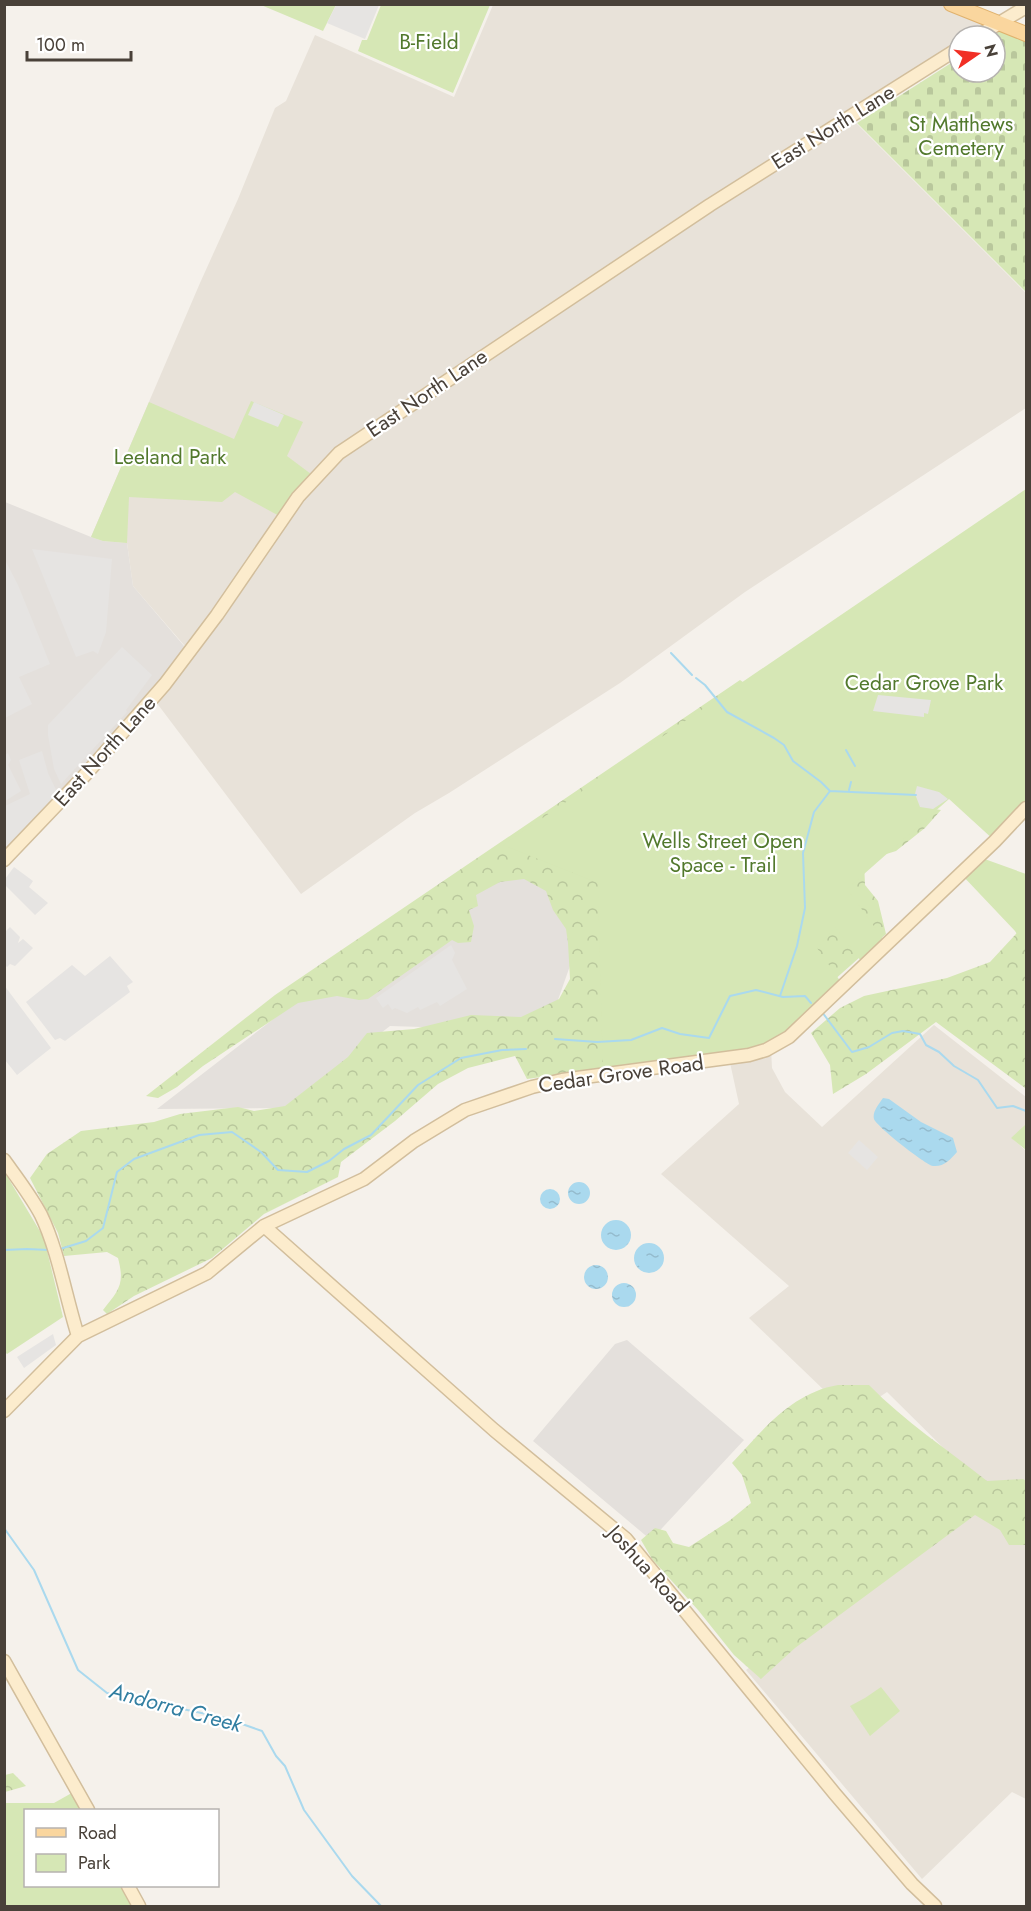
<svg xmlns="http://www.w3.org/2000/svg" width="1031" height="1911" viewBox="0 0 1031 1911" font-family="Jost,sans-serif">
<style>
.residential{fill:#e8e2d9}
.industrial{fill:#e4e0dc}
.forest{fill:url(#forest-crowns)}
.cemetery{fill:url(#cemetery-stones)}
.green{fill:#d6e7b5}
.parking{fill:#e6e4e2}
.water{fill:url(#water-ripples)}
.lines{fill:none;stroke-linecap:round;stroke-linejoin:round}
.stream{stroke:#aad9ee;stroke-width:2}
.secondary-casing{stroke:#d2be9c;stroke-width:15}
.primary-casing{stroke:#e0b26e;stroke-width:16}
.secondary{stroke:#fceccd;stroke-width:12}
.primary{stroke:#fad69e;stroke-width:14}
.labels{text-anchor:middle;stroke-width:4.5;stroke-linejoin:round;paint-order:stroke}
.park-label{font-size:21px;fill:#52792d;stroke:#fff}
.street-label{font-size:21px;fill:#494139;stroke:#fff}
.water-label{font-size:22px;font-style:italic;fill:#317ea1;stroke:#fff}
</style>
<defs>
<pattern id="forest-crowns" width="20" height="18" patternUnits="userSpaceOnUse" patternTransform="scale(1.5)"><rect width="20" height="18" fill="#d6e7b5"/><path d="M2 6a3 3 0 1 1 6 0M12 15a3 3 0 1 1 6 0" fill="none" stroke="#b9c79c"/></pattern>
<pattern id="cemetery-stones" width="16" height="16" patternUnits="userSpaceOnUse" patternTransform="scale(1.5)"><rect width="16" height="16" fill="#d6e7b5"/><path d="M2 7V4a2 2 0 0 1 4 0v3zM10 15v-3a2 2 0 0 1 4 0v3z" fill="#b9c79c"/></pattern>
<pattern id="water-ripples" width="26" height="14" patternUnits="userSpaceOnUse" patternTransform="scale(1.5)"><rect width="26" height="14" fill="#aad9ee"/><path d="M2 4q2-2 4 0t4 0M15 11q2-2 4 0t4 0" fill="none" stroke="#94bbcd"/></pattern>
</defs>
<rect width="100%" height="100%" fill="#f5f1eb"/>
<path class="residential" d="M951,4L1000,23L978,36H959V48L850,117L1026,293V408L745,592L620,683L449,793L415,813L301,894L153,698L190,652L133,586L127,543L103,541L91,537L200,283L238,199L275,108L286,101L315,35L454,97L493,5Z
M934,1025L1026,1097V1124L1012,1138L1026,1151V1799L1012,1792L922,1879L746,1670L986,1490L887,1392L851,1416L749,1318L789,1286L661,1174L739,1104L729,1058L771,1048L772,1068L785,1092L822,1127Z"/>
<path class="industrial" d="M5,502L91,537L103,541L127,543L133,586L190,653L5,860Z
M515,876L546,878L577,946L547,1031L390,1026L283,1108L157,1109L307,993L476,888Z
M627,1340L744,1440L651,1540L533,1441L615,1344Z"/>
<path class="forest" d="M740,680L920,807L941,810L925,828L896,851L864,861L865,885L878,901L886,934L806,1005L611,1067L527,1079L515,1056L468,1068L438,1084L395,1121L341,1162L338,1177L264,1214L212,1258L134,1296L107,1314L103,1310C119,1290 125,1284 118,1258L107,1252L64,1256L58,1233L30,1178L47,1154L81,1131L154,1122L180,1114L238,1107L254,1111L285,1106L348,1057L367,1033L414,1029L471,1015L521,1017L559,999L570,979L568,943L566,929L553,910L546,891L524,879L500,882L476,895L478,906L469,910L474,926L471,942L458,943L452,940L368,999L359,1000L337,996L298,1003L203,1066L177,1087L158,1098L146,1096L275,995Z
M1026,923V1093L1025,1088L936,1022L866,1074L833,1094L830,1065L811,1033L840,1008L864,996L947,978L990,962Z
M838,1385H869C905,1422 947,1449 987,1481L1023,1479L1026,1481V1545H1009L1000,1530L975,1515L795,1648L761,1679L734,1655L698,1610L652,1559L641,1540L655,1528L666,1531L673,1543L689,1547L729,1521L751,1503L742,1475L732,1463C762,1431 791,1393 838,1385Z
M13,1773L26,1786L5,1792V1775Z"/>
<path class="cemetery" d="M1000,31L1026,42V292L857,123L959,58V72H995V36H993Z"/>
<path class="green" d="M261,5H336L323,31Z
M381,5H490L453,93L358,51L362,40H367Z
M251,401L303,422L287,456L315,477L283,518L235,492L222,502L129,497L127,543L103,541L91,537L149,402L234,439Z
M1026,489V808L995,841L949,799L847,889L887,944L864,965L835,927L817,948L843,985L766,1050L603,1073L598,883L503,845Z
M979,857L1026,874V949L1015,931L961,874Z
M1026,1124V1150L1011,1138Z
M4,1171L44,1238L63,1317L7,1354L4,1351Z
M881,1687L900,1711L870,1736L850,1706L865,1698Z
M77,1790L88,1810H26V1886H127L136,1906H5V1803H54Z"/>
<path class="parking" d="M336,5H379L365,39L327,23Z
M254,402L284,415L278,427L248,415Z
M32,549L112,559L106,632L98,654L93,651L76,657Z
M4,558L18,585L50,664L19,677L32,704L5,718Z
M122,647L152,675L126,710L127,712L61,784L54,769L48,735V725Z
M878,695L931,700L928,714L924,713V717L873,711Z
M42,751L48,773L58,794L5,848V806L30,794L19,760Z
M8,753L11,760L8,765L21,791L5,801V755Z
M917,786L939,792L948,799L933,809L920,807L915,794Z
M14,867L33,881L29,887L48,903L35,915L5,885V879Z
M10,927L20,937L18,943L23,939L33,948L15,966L10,964L7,967L5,965V930L6,931Z
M451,945L455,953L452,960L467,989L440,1006L437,1002L420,1010L418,1007L407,1013L395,1008L392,1010L388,1004L383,1008L376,998Z
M110,956L133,982L127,986L130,992L65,1041L60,1038L55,1040L26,1002L72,965L85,976Z
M4,985L51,1048L17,1075L5,1060Z
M859,1140L878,1157L867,1170L848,1153Z
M53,1334L56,1345L24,1368L17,1357Z"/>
<path class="water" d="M883,1098L889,1099L921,1122L953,1138L957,1152C950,1160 944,1167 933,1166C926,1165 876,1126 874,1119C872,1112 879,1104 883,1098Z
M568 1193a11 11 0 1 1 22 0a11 11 0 1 1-22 0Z
M540 1199a10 10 0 1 1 20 0a10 10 0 1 1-20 0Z
M601 1235a15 15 0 1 1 30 0a15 15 0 1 1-30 0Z
M634 1258a15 15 0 1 1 30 0a15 15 0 1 1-30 0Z
M584 1277a12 12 0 1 1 24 0a12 12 0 1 1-24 0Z
M612 1295a12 12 0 1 1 24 0a12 12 0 1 1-24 0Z"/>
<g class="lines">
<path class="stream" d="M671,653L692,675
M696,678L705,685L727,712L774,738L784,745L793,761L821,782L830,791L814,812L803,853L805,908L797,946L780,996
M846,750L855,766
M849,790L851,782
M830,791L916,795
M822,1012L852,1052L869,1047L892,1033L903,1031L920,1034L926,1045L939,1052L954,1066L978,1080L997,1108L1013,1106L1026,1111
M555,1039L597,1042L631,1040L662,1028L680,1034L709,1038L730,996L756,990L783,997L805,996L811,1003
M60,1249L86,1241L103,1228L117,1172L134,1159L199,1135L232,1132L261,1152L278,1170L307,1172L329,1161L344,1149L371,1135L418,1085L461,1058L502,1050L526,1049
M4,1250L27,1249L49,1250
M4,1528L34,1570L78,1670L107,1693L225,1718L262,1731L276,1756L285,1766L304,1810L352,1876L381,1906"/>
<g class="secondary-casing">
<path id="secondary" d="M978,36L1026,7
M4,860L86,774L165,684L217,615L298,497L339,453L710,205L959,48
M4,1160C17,1178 31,1196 41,1215C58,1250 66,1298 78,1336
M264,1226L494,1430L626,1539L835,1794L912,1884L935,1906
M4,1411L78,1336L207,1273L264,1226L364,1179L414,1141L465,1110L532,1087L562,1080L749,1055L766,1050L789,1037L995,841L1026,808
M4,1661L88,1810
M128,1886L139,1906"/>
</g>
<g class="primary-casing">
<path id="primary" d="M951,4L1026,34"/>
</g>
<use href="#secondary" class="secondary"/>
<use href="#primary" class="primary"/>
</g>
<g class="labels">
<g class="park-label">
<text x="429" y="49">B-Field</text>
<text x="961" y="131">St Matthews<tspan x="961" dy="24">Cemetery</tspan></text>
<text x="170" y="464">Leeland Park</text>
<text x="924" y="690">Cedar Grove Park</text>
<text x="723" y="848">Wells Street Open<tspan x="723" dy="24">Space - Trail</tspan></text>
</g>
<g class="street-label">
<text transform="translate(833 127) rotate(-32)" y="7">East North Lane</text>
<text transform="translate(427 393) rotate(-34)" y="7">East North Lane</text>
<text transform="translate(105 751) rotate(-48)" y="7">East North Lane</text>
<text transform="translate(621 1074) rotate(-8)" y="7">Cedar Grove Road</text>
<text transform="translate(648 1569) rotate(48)" y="7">Joshua Road</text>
</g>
<g class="water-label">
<text transform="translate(176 1707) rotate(15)" y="8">Andorra Creek</text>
</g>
</g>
<rect width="1031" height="1911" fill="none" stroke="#494139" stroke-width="12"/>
<rect x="24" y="1809" width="195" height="78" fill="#ffffff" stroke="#b6b3b0" stroke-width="1.5"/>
<rect x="36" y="1828" width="30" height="9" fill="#fad69e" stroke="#b6b3b0" stroke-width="1.5"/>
<text x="78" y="1839" font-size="18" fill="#494139">Road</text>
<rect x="36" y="1854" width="30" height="18" fill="#d6e7b5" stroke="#b6b3b0" stroke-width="1.5"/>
<text x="78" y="1869" font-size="18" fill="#494139">Park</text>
<g transform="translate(977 54) rotate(76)"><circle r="28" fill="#ffffff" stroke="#b6b3b0" stroke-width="1.5"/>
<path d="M0-4.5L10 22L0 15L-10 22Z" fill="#f12f25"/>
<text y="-9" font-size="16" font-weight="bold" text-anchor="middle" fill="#494139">N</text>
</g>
<path d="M27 51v9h104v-9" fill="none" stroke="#494139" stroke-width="3"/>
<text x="36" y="51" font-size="18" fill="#494139" stroke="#ffffff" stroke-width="4.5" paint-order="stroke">100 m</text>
</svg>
